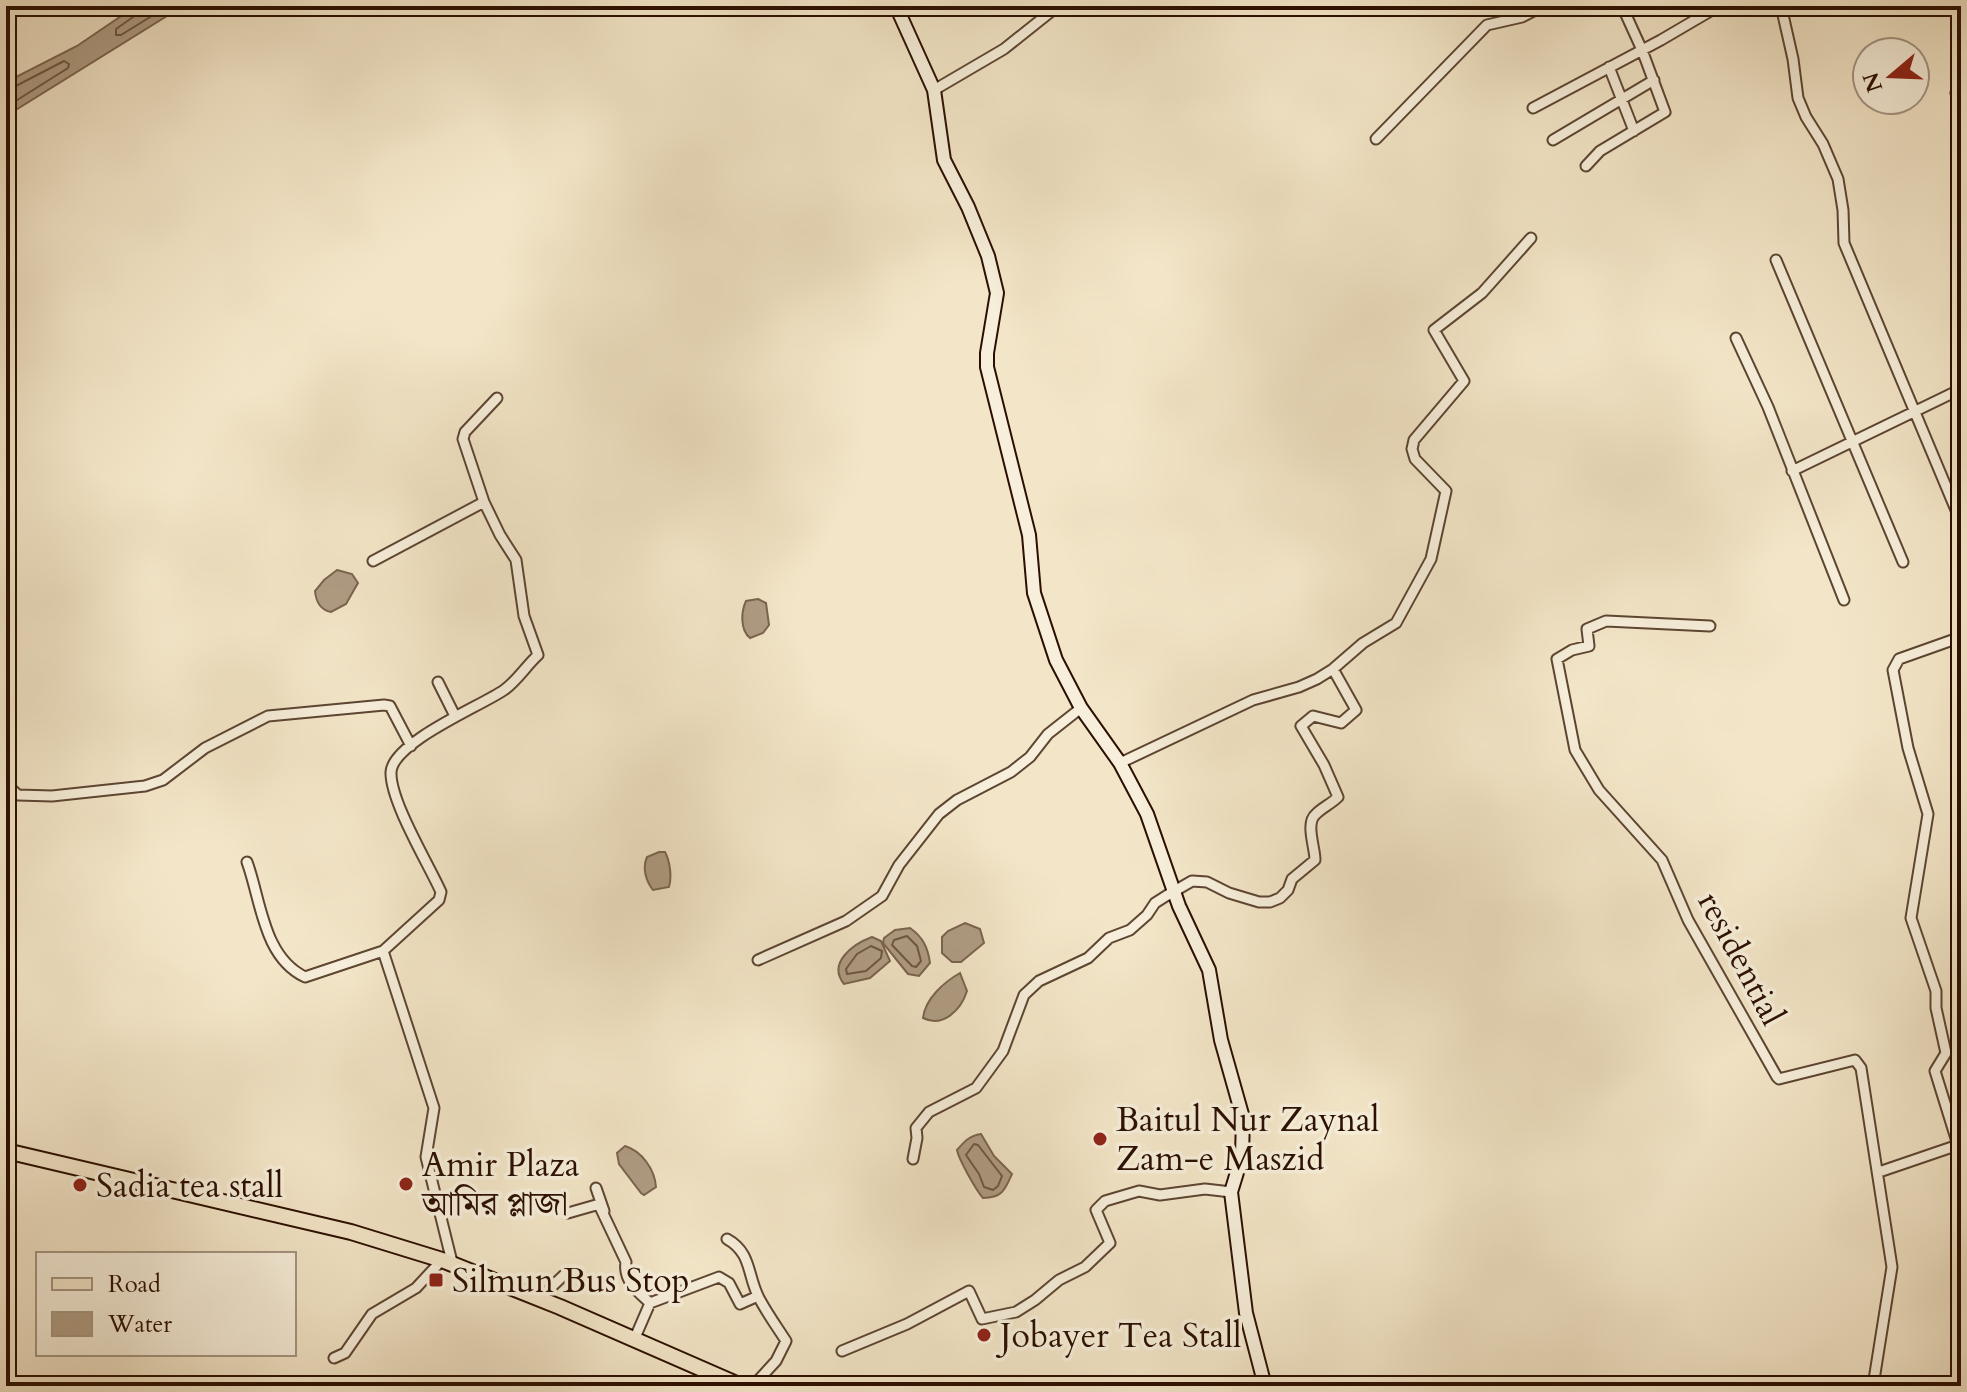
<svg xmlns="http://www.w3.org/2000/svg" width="1967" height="1392" viewBox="0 0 1967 1392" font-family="Cardo,'Noto Serif Bengali',serif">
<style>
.water{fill:#af9d84;stroke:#7a644f;stroke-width:2}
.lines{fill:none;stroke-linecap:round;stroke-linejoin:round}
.shore{stroke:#6d5642;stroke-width:2}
.street-casing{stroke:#5d4532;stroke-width:13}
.secondary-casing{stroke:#2b0f00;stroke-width:16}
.primary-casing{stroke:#2b0f00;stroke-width:18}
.street{stroke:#f7efdb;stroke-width:9}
.secondary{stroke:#f7efdb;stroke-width:12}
.primary{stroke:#f3e6c8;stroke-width:14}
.poi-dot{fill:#8f2418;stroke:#f7efdb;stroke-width:3}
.labels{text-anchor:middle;stroke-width:7;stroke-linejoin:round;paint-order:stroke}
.street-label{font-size:34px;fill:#2b0f00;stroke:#f7efdb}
.poi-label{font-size:34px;fill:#2b0f00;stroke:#f7efdb;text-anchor:start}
</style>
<rect width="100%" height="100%" fill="#f3e6c8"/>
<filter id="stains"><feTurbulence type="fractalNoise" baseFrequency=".0025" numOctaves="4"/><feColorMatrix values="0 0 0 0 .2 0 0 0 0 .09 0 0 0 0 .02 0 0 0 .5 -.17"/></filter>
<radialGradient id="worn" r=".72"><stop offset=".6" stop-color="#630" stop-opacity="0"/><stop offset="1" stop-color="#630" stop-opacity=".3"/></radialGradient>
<path class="water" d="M136,6H183L6,116V82L77,46Z
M337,570L352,574L358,583L346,604L331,612C321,610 316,602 315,591L324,580Z
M758,599L766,603L769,625L763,633L750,638C740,630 741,612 746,601Z
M659,852H665C670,861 672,877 669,887L653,890C646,881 642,868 647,857Z
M965,923L980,929L984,943L961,962H952L942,953V937L948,931Z
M910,928C923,937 928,948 930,963L919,976L908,974L883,943L884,938L895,930Z
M872,937L881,941L890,961L870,978L844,984C827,963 853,944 872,937Z
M960,973L967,991C961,1010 943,1028 923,1018C925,999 944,982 960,973Z
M981,1134L994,1156L1012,1174C1005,1190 1002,1198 983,1198C976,1190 959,1160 957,1150C965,1141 969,1136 981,1134Z
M625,1146C642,1151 655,1170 656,1187L644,1195L641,1193L619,1164L617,1153Z"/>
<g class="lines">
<path class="shore" d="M139,6L136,15L116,29V35H121L168,6
M6,89L12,88L64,61L69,64L68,68L6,107
M907,936L917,946L921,961L916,967L912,966L892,945L894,940Z
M871,946L882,951L881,958L866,971L847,974L846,969L857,954Z
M974,1144L978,1145L1002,1176L998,1186L993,1190L984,1187L979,1174L966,1155Z"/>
<g class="street-casing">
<path id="street" d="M1781,6L1793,59L1798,98L1806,117L1823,144L1838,179L1843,210L1844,243L1961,522
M1609,67L1634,131
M1961,87L1956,93L1961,102
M934,90L1004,49L1058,6
M1533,108L1661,40L1719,6
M1376,139L1487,25L1522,17L1543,6
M1553,140L1654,80
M1586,166L1600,151L1665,112L1642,50L1622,6
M1776,260L1903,562
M1736,338L1768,407L1844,600
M1792,471L1961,389
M373,561L484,502
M1710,626L1606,621L1587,629L1589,646L1572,650L1557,659L1575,750L1599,790L1662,860L1688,920L1777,1077L1779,1079L1855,1060L1861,1068L1892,1267L1873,1386
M438,682L455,716
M1120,763L1253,700L1299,687L1317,679L1333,669L1363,643L1396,623L1431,559L1446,491L1415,459L1412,449L1414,440L1464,381L1434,330L1482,293L1531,238
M6,784L18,795L52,796L145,786L163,780L205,748L268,716L384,705L390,706L411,746
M247,862C261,900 263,957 305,977L383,951L434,1108L426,1157L453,1266
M383,951L439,900L441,892C428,863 390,801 391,772C393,742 481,706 504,690C517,681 526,666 538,655L524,616L516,560L500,535L484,502L463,439L465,432L497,398
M758,960L846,921L882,896L899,865L939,814L957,800L1011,772L1030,757L1048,734L1081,708
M1958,1145L1935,1071L1946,1053L1936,1008V991L1911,918L1928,814L1908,748L1893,670L1899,659L1961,637
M913,1159L917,1138L916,1128L929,1112L976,1088L1003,1051L1024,995L1039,981L1088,958L1109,938L1130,930L1147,915L1155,903L1166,896L1192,881L1207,882L1229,893L1259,902H1270L1280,898L1288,890L1292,879L1315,860C1315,847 1305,823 1316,814C1323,807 1331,804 1338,797L1324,765L1301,726L1313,716L1341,723L1356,710L1333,669
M1879,1172L1961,1144
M596,1188L604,1211
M568,1213L596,1205L600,1207L626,1262C623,1281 638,1292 650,1303
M727,1239C752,1253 747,1275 759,1298C767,1313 777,1327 786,1341L776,1361L753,1386
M539,1299L564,1275
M634,1340L650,1303L719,1277L729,1283L740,1304L758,1296
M842,1351L907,1324L969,1291L982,1319L1016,1312L1035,1300L1059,1280L1085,1267L1110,1243L1096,1210L1105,1201L1139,1191L1160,1195L1205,1189L1231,1192
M334,1358L345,1353L372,1314L416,1288L442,1260"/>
</g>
<g class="secondary-casing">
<path id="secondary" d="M896,6L934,90L944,160L968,207L988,256L997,293L987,353V367L1029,535L1034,593L1056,660L1081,708L1120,763L1147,814L1179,906L1209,970L1221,1040L1243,1118L1242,1156L1231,1192L1246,1313L1265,1386"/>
</g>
<g class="primary-casing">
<path id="primary" d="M6,1151L351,1232L442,1260L560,1307L741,1386"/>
</g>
<use href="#street" class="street"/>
<use href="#secondary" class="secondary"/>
<use href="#primary" class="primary"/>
</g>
<g class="poi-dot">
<circle cx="1100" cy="1139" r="8"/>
<circle cx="406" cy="1184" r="8"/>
<circle cx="80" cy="1185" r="8"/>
<rect x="428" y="1272" width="16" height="16" rx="4"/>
<circle cx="984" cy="1335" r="8"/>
</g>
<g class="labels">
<g class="street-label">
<text transform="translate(1742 958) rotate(62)" y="12">residential</text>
</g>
<g class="poi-label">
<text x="1116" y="1131">Baitul Nur Zaynal<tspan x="1116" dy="39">Zam-e Maszid</tspan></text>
<text x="422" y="1176">Amir Plaza<tspan x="422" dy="39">আমির প্লাজা</tspan></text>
<text x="96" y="1197">Sadia tea stall</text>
<text x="452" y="1292">Silmun Bus Stop</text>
<text x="1000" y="1347">Jobayer Tea Stall</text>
</g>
</g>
<rect width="1967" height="1392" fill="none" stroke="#f3e6c8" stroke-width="32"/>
<rect x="8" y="8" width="1951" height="1376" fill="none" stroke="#2b0f00" stroke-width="4"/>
<rect x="16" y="16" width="1935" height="1360" fill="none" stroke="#2b0f00" stroke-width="2"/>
<rect x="36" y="1252" width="260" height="104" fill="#f7efdb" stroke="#a59583" stroke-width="2"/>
<rect x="52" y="1278" width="40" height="12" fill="#f3e6c8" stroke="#a59583" stroke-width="2"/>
<text x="108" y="1292" font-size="24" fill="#2b0f00">Road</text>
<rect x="52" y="1312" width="40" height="24" fill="#af9d84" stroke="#a59583" stroke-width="2"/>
<text x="108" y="1332" font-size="24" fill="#2b0f00">Water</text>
<g transform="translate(1891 76) rotate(251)"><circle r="38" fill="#f7efdb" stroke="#a59583" stroke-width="2"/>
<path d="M0-6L14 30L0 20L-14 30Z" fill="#8f2418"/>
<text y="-12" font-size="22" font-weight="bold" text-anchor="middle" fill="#2b0f00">N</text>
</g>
<rect width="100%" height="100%" filter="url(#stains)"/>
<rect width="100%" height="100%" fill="url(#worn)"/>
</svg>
